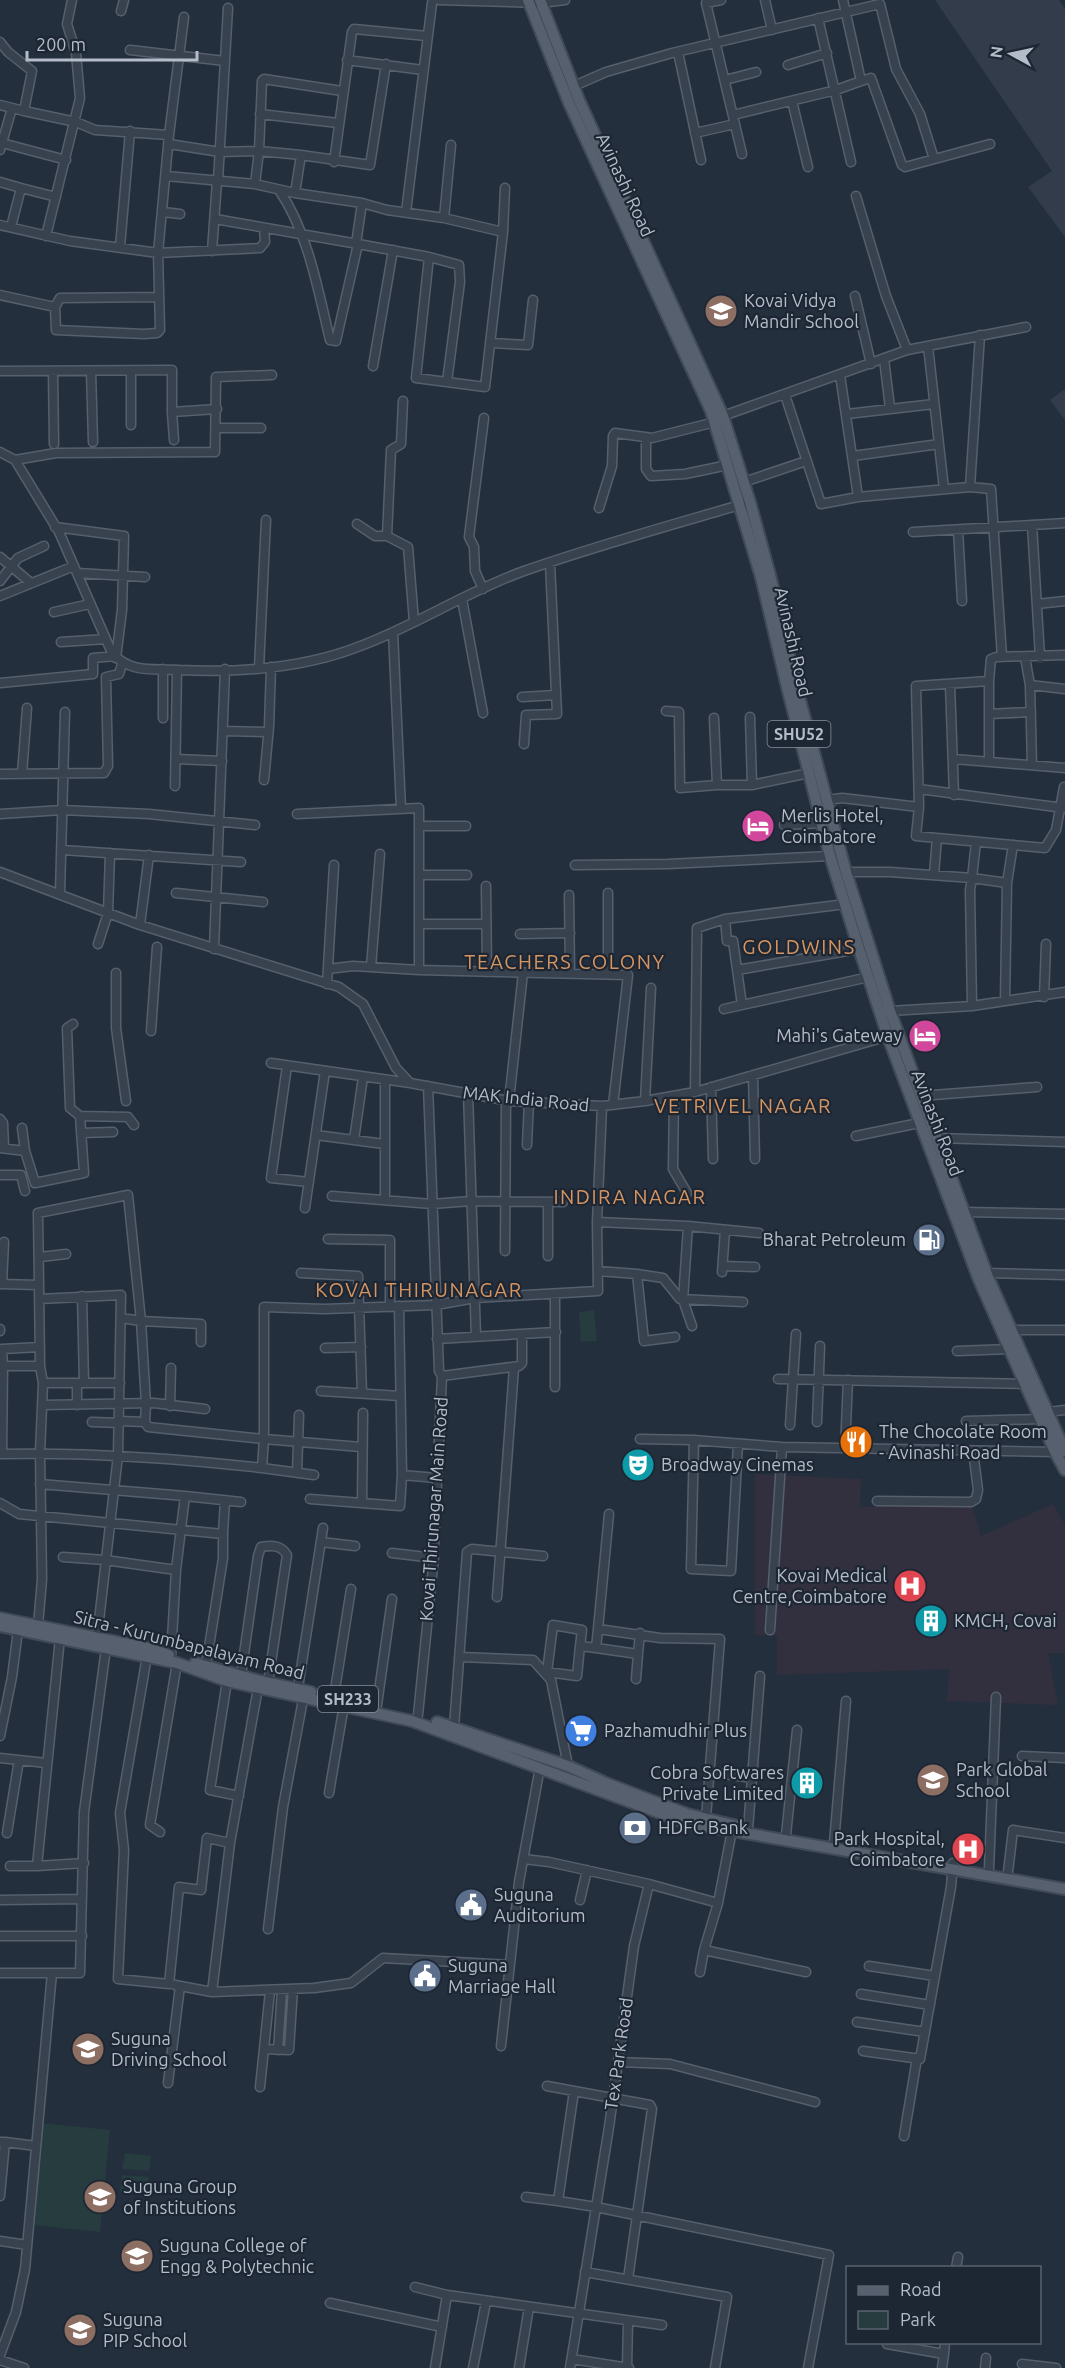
<svg xmlns="http://www.w3.org/2000/svg" width="1065" height="2368" viewBox="0 0 1065 2368" font-family="Ubuntu,sans-serif">
<style>
.medical{fill:#32303f}
.airport{fill:#323c4b}
.green{fill:#263c3f}
.lines{fill:none;stroke-linecap:round;stroke-linejoin:round}
.minor-casing{stroke:#565f6c;stroke-width:11}
.major-casing{stroke:#414a57;stroke-width:14}
.minor{stroke:#38414e;stroke-width:8}
.major{stroke:#56606e;stroke-width:10}
.labels{text-anchor:middle;stroke-width:4.5;stroke-linejoin:round;paint-order:stroke}
.shield{fill:#1d2633;stroke:#878f9c;stroke-width:1.5}
.shield-label{font-size:16px;font-weight:bold;fill:#b4bcc9}
.street-label{font-size:18px;fill:#b4bcc9;stroke:#1d2633}
.poi-label{font-size:18px;fill:#b4bcc9;stroke:#1d2633;text-anchor:start}
.neighbourhood-label{font-size:20px;letter-spacing:1.5px;fill:#d59563;stroke:#1d2633}
</style>
<rect width="100%" height="100%" fill="#242f3e"/>
<path class="medical" d="M755,1474L861,1479L860,1507L972,1506L981,1536L1053,1504L1065,1525V1653H1048L1058,1705L947,1701L949,1669L777,1675V1636L755,1635Z"/>
<path class="airport" d="M935,0H1059L1065,9V237L1028,187L1052,171Z
M1065,389V420L1050,400Z"/>
<path class="green" d="M594,1310L597,1341L581,1342L579,1312Z
M41,2123L110,2130L100,2232L33,2225Z
M125,2153L151,2156L149,2171L122,2169Z
M122,2175L149,2177L148,2194L120,2192Z"/>
<g class="lines">
<g class="minor-casing">
<path id="minor" d="M439,0L541,3L565,0
M721,0L706,3L742,154
M765,0L772,30
M843,0L861,81L871,78L902,165L905,167L990,144
M121,11L124,0
M818,18L851,162
M0,42L8,52L32,71L24,111L76,122L95,130L169,135L158,253L160,330L157,333L144,334L56,330L55,307L60,298L159,297
M130,50L225,61
M678,52L701,160
M347,60L423,70
M788,65L827,53
M725,80L756,72
M574,86L606,72L672,53L880,4L896,69L920,114L934,159
M792,101L808,167
M0,105L12,108
M260,114L338,123
M733,115L836,90L861,81
M695,133L735,124
M169,135L184,17
M2,143L66,160
M169,144L220,152L259,151L301,155L370,165L386,64
M0,150L12,108L24,111
M334,162L352,32L354,29L427,36
M166,176L255,184L295,193L362,203L387,210L444,218L503,232L505,188
M218,181L228,8
M0,182L21,188L11,227
M255,184L259,151L262,81L264,79L342,91
M21,188L56,197
M295,193L301,155
M856,196L886,296L907,350
M163,212L180,214
M406,212L432,3L434,0
M444,218L451,145
M215,219L358,244L336,341L330,340C318,290 308,232 279,190
M0,225L70,241L158,253L260,248L265,242L264,228
M46,236L80,98L76,53L67,24L72,0
M356,244L362,203
M358,244L429,257L416,378L485,387L503,232
M120,247L130,131
M212,251L217,181
M429,257L459,265L460,282L447,382
M0,295L55,307
M855,296L871,364
M491,343L528,345L533,300
M928,346L944,489
M884,359L890,408
M373,366L393,250
M0,371L172,370V412L174,440
M53,371L54,444
M91,371L93,442
M840,375L858,497
M785,395L821,504L858,497L970,487L980,335
M172,412L217,409
M847,414L934,404
M723,416L907,350L1026,327
M131,425V371
M217,428H261
M646,437V469L651,476L685,474L728,465
M0,452L15,460L59,532L112,653C131,674 153,668 179,670C240,673 306,668 363,645C418,624 468,591 524,571C598,545 675,524 750,502
M853,456L939,444
M15,460L56,453L215,452L216,377L272,375
M744,482L806,461
M970,487L991,489L1002,657
M599,508L612,466L613,436L615,433L652,438L715,422
M357,524L375,536H387L408,547L414,622
M1032,525L1040,657
M55,527L124,536L122,610L116,658
M958,530L962,601
M913,532L1065,523
M387,536L391,450L401,444L403,401
M0,557L31,583
M77,573L145,577
M0,581L18,558L44,546
M483,589L475,571L474,547L469,537L484,418
M0,596L74,566
M462,599L483,713
M1037,604L1065,601
M54,612L90,604
M393,632L401,809
M61,642L106,639
M1025,657L1030,685
M259,668L266,520
M163,669V718
M989,681V762
M0,683L93,674V658L115,656
M950,684L954,795
M522,697L556,695
M666,711L679,712L680,788L717,785H752L809,773
M989,714L1031,712
M750,717L752,785
M714,718L717,785
M223,731L268,732
M524,744L526,715L557,714L550,563
M176,759L222,761
M954,759L1065,768
M1032,765L1030,685L1065,689
M0,774L104,773L108,766L106,677L119,674L122,664
M22,774L27,708
M264,780L269,727L271,667
M175,786L177,670
M919,789L1064,808
M827,800L842,798L919,807L916,686L989,681L991,659L996,657L1065,655
M919,807L916,836L937,838
M0,814L62,810L149,814L255,825
M297,814L419,808V970L628,975L613,1105
M784,825L821,823
M419,826H466
M976,842L972,878L1007,883L1005,1001
M62,850L241,862
M575,865L668,864L830,856
M0,872L140,925L339,987L363,1004L396,1068L410,1083L509,1101L602,1106L645,1101L695,1092L892,1035
M846,872H890L972,878L970,890L972,1006
M934,874L937,838L1045,848L1056,830L1064,787
M419,875H467
M1007,883L1013,845
M486,886L487,972
M60,893L65,712
M176,893L263,902
M569,895L570,973
M725,919L727,941H733L742,1005
M419,924H486
M140,925L149,855
M520,934L570,933
M98,944L108,913L110,853
M214,949L225,669
M371,967L380,854
M328,969L353,966L419,970
M737,970L859,949
M116,973V1028L126,1101
M608,973V893
M327,984L334,865
M1044,997L1046,944
M724,1009L869,977
M890,1011L972,1006L1065,992
M151,1031L157,947
M271,1063L410,1083
M287,1066L271,1178L309,1182
M753,1075L755,1159
M711,1087L713,1159
M695,1092L697,928L725,919L846,904
M468,1093L476,1337
M674,1096L673,1169L687,1193
M920,1096L1037,1087
M509,1101L523,973
M645,1101L651,988
M80,1116L128,1117L134,1125
M0,1119L3,1123L4,1148
M22,1128L25,1151L35,1183L84,1173L80,1116L70,1108L67,1028L73,1024
M81,1133L113,1132
M316,1135L384,1144
M856,1136L919,1123
M937,1138L1065,1142
M354,1140L363,1077
M527,1145L529,1101
M0,1148L25,1151
M0,1175H21L25,1191
M332,1196L432,1204L471,1201L563,1202
M385,1200V1080
M548,1202V1256
M305,1208L325,1071
M964,1212L1065,1214
M597,1222L688,1226L759,1233
M688,1226L683,1300L692,1326
M328,1239L390,1240V1307
M505,1251L506,1100
M40,1257L66,1254
M723,1266L755,1267
M598,1271L637,1274L663,1278L680,1299L743,1302
M722,1272L725,1230
M301,1273L358,1276L362,1393
M987,1273L1064,1275
M637,1274L644,1341L675,1337
M0,1284L39,1285L40,1366L43,1383L40,1453L42,1579L38,1626
M2,1284L4,1242
M39,1285L38,1213L128,1195L141,1321L121,1318
M555,1294V1387
M82,1296L84,1383
M39,1299L121,1295L118,1455L97,1638
M1013,1330H1065
M0,1331V1329
M437,1339L556,1332
M325,1348L361,1347
M957,1351L1010,1349
M3,1366L2,1349L40,1347
M442,1376L519,1366L522,1363V1334
M778,1379L1025,1384
M43,1383H120
M77,1383V1405
M321,1391L400,1396
M43,1405L154,1403L205,1409
M170,1406L171,1368
M1048,1412L1065,1410
M966,1421L1040,1419
M92,1422L120,1423
M145,1422L146,1404L141,1321L201,1324V1342
M817,1422L820,1346
M790,1425L796,1334
M640,1439L693,1440L782,1447L1055,1452
M694,1440L691,1569L731,1571L738,1444
M361,1447L264,1439V1307L324,1309L436,1305L475,1298L598,1291L597,1222L602,1106
M845,1448L848,1380
M0,1454C88,1452 174,1458 262,1468L264,1439L148,1427L145,1422L120,1421
M2,1454L3,1366H40
M262,1468L314,1475
M297,1473L299,1415
M402,1475L437,1478
M40,1484L185,1496L176,1570L171,1656
M185,1496L241,1502
M310,1499L400,1506L402,1475L399,1306
M877,1501L971,1502L976,1499L978,1490L973,1451
M362,1502L363,1413
M0,1503L19,1514L223,1534L225,1500
M609,1514L598,1629L660,1638L720,1639L706,1818
M321,1542L355,1546
M392,1553L434,1558
M63,1557L105,1560L176,1570
M497,1597L514,1368
M770,1630L782,1447
M60,1638L37,1866L84,1863
M580,1646L582,1630L553,1625L547,1672L577,1676L580,1646L596,1648L598,1629
M596,1648L638,1654L636,1679
M638,1654L640,1633
M147,1656L120,1813L124,1850L118,1979L169,1984L179,1887L201,1890L207,1838L230,1843L258,1688
M460,1657L533,1660L551,1680L568,1766
M206,1666L223,1558V1534
M241,1675L258,1556L261,1547C272,1545 281,1545 287,1555L268,1683
M227,1681L210,1790L239,1796
M298,1688L323,1528
M334,1696L351,1589
M377,1705L392,1599
M418,1715L433,1567L442,1376L439,1371L428,1086
M454,1727L467,1552L472,1549L543,1556
M0,1736L12,1677L18,1630
M1022,1756L1065,1758
M0,1758L46,1763
M710,1772L752,1778
M329,1793L344,1705
M748,1829L760,1676
M160,1832L150,1825L177,1663
M7,1833L19,1760
M786,1835L797,1730
M230,1843L212,1992L314,1988L351,1983L383,1958L510,1965
M834,1843L846,1701
M524,1859L549,1862L649,1884
M10,1866H37
M989,1869L996,1697
M1008,1872L1013,1830L1065,1838
M0,1900L81,1899
M580,1900L587,1870
M718,1903L704,1950L806,1972
M268,1929L283,1807L304,1694
M0,1936H82
M869,1966L935,1976
M700,1972L704,1950
M0,1973H80L84,1812L106,1648
M175,1985L212,1992
M861,1994L930,2005
M857,2022L925,2032
M501,2046L519,1882L540,1767
M264,2049L289,2050L293,1989
M278,2050L282,1990
M863,2051L920,2059L951,1887L953,1863
M618,2062L670,2064L815,2102
M168,2083L180,1986
M547,2086L650,2105L652,2109L628,2279
M260,2087L270,1991
M904,2136L917,2058
M0,2142H5L0,2196
M5,2142L36,2146
M526,2197L558,2201L574,2091
M558,2201L596,2207L829,2255L808,2368
M0,2241L27,2245
M956,2268L958,2257
M585,2272L727,2297L715,2368
M415,2287L447,2295
M330,2303L442,2327
M887,2344L944,2354L942,2368
M944,2354L945,2342
M0,2355L16,2312L25,2269L52,1973
M572,2359L629,2368
M0,2360L24,2368
M1022,2364L1056,2368
M435,2368L447,2295L662,2325
M473,2368L486,2302
M519,2368L529,2307
M570,2368L609,2127L634,1946L649,1884L718,1903L733,1825
M627,2368L628,2322
M985,2368L986,2358"/>
</g>
<g class="major-casing">
<path id="major" d="M528,0L569,103L711,411L761,577L787,687L830,856L859,949L888,1037L979,1280L1055,1452L1065,1470
M540,0L579,100L723,416L750,502L770,575L796,685L846,872L890,1011L988,1277L1065,1451
M0,1618L147,1648L169,1655
M0,1626L177,1663L227,1681L412,1721L687,1823L1065,1889
M195,1663L260,1681L311,1692
M437,1722L568,1766L608,1784L687,1814L737,1826"/>
</g>
<use href="#minor" class="minor"/>
<use href="#major" class="major"/>
</g>
<defs>
<g id="school-disc" transform="scale(1.725)"><circle r="9.5" fill="#8d6e63" stroke="#1d2633"/><path d="M0-5L7-2L0 1L-7-2ZM-4 1L0 2.5L4 1V4Q0 6-4 4Z" fill="#fff"/></g>
<g id="hotel-disc" transform="scale(1.725)"><circle r="9.5" fill="#d1479c" stroke="#1d2633"/><path d="M-6-4.5h1.5V1H6V5H4.5V3h-9V5H-6ZM-4 0a1.8 1.8 0 1 1 3.6 0ZM.5 0V-2.5h3Q6-2.5 6 0Z" fill="#fff"/></g>
<g id="fuel-disc" transform="scale(1.725)"><circle r="9.5" fill="#5c6f8a" stroke="#1d2633"/><path d="M-5.5-6h7V0h2V4h1.3V-2.5L3-4.5l.8-.8L6-3V5H2.5V1h-1V6h-7ZM-4.2-4.7v3.2H.2V-4.7Z" fill="#fff"/></g>
<g id="restaurant-disc" transform="scale(1.725)"><circle r="9.5" fill="#e8710a" stroke="#1d2633"/><path d="M-5-6h1v4h1v-4h1v4h1v-4h1v5L-1.5 .5V6h-2V.5L-5-1ZM5-6V6H3V1.5H1.5Q1.5-4 5-6Z" fill="#fff"/></g>
<g id="theatre-disc" transform="scale(1.725)"><circle r="9.5" fill="#0f9aa8" stroke="#1d2633"/><path d="M-5-5.5Q0-4 5-5.5V0Q5 5 0 6Q-5 5-5 0ZM-3.3-2.5H-1v1.5H-3.3ZM1-2.5H3.3v1.5H1ZM-2.8 1Q0 5.5 2.8 1Z" fill="#fff"/></g>
<g id="hospital-disc" transform="scale(1.725)"><circle r="9.5" fill="#e0444e" stroke="#1d2633"/><path d="M-5-5h3v3.5h4V-5h3V5h-3V1.5h-4V5h-3Z" fill="#fff"/></g>
<g id="building-disc" transform="scale(1.725)"><circle r="9.5" fill="#0f9aa8" stroke="#1d2633"/><path d="M-4-6H4V6H1V3H-1V6H-4ZM-2.5-4.3h1.7v1.8h-1.7ZM.8-4.3h1.7v1.8H.8ZM-2.5-1h1.7V.8h-1.7ZM.8-1h1.7V.8H.8Z" fill="#fff"/></g>
<g id="supermarket-disc" transform="scale(1.725)"><circle r="9.5" fill="#3f7fe0" stroke="#1d2633"/><path d="M-6-5.5h2.5l.6 2H6L4.5 2H-2.5L-4.4-4H-6ZM-1.5 3.2a1.3 1.3 0 1 0 .1 0ZM3 3.2a1.3 1.3 0 1 0 .1 0Z" fill="#fff"/></g>
<g id="bank-disc" transform="scale(1.725)"><circle r="9.5" fill="#5c6f8a" stroke="#1d2633"/><path d="M-6-4H6V4H-6ZM0-2.3a2.3 2.3 0 1 0 0 4.6a2.3 2.3 0 1 0 0-4.6Z" fill="#fff"/></g>
<g id="civic-disc" transform="scale(1.725)"><circle r="9.5" fill="#5c6f8a" stroke="#1d2633"/><path d="M-.6-6.5H3V-4.5H.6V-3L4-1V1h2V6H-6V1h2V-1L-.6-3ZM-1.2 2.5V6h2.4V2.5Z" fill="#fff"/></g>
<g id="university-disc" transform="scale(1.725)"><circle r="9.5" fill="#8d6e63" stroke="#1d2633"/><path d="M0-5L7-2L0 1L-7-2ZM-4 1L0 2.5L4 1V4Q0 6-4 4Z" fill="#fff"/></g>
</defs>
<g fill-rule="evenodd">
<use href="#school-disc" x="721" y="311"/>
<use href="#hotel-disc" x="758" y="826"/>
<use href="#hotel-disc" x="925" y="1036"/>
<use href="#fuel-disc" x="929" y="1240"/>
<use href="#restaurant-disc" x="856" y="1442"/>
<use href="#theatre-disc" x="638" y="1465"/>
<use href="#hospital-disc" x="910" y="1586"/>
<use href="#building-disc" x="931" y="1621"/>
<use href="#supermarket-disc" x="581" y="1731"/>
<use href="#school-disc" x="933" y="1780"/>
<use href="#building-disc" x="807" y="1783"/>
<use href="#bank-disc" x="635" y="1828"/>
<use href="#hospital-disc" x="968" y="1849"/>
<use href="#civic-disc" x="471" y="1905"/>
<use href="#civic-disc" x="425" y="1976"/>
<use href="#school-disc" x="88" y="2049"/>
<use href="#university-disc" x="100" y="2197"/>
<use href="#university-disc" x="137" y="2256"/>
<use href="#school-disc" x="80" y="2330"/>
</g>
<g class="labels">
<g class="shield">
<rect x="767.5" y="721" width="63" height="26" rx="4.5"/>
<rect x="318" y="1686" width="60" height="26" rx="4.5"/>
</g>
<g class="shield-label">
<text x="799" y="740">SHU52</text>
<text x="348" y="1705">SH233</text>
</g>
<g class="street-label">
<text transform="translate(625 185) rotate(65)" y="6">Avinashi Road</text>
<text transform="translate(793 642) rotate(77)" y="6">Avinashi Road</text>
<text transform="translate(526 1099) rotate(6)" y="6">MAK India Road</text>
<text transform="translate(937 1123) rotate(69)" y="6">Avinashi Road</text>
<text transform="translate(434 1509) rotate(-86)" y="6">Kovai Thirunagar Main Road</text>
<text transform="translate(189 1645) rotate(14)" y="6">Sitra - Kurumbapalayam Road</text>
<text transform="translate(619 2054) rotate(-82)" y="6">Tex Park Road</text>
</g>
<g class="poi-label">
<text x="744" y="307">Kovai Vidya<tspan x="744" dy="21">Mandir School</tspan></text>
<text x="781" y="822">Merlis Hotel,<tspan x="781" dy="21">Coimbatore</tspan></text>
<text x="902" y="1042" text-anchor="end">Mahi's Gateway</text>
<text x="906" y="1246" text-anchor="end">Bharat Petroleum</text>
<text x="879" y="1438">The Chocolate Room<tspan x="879" dy="21">- Avinashi Road</tspan></text>
<text x="661" y="1471">Broadway Cinemas</text>
<text x="887" y="1582" text-anchor="end">Kovai Medical<tspan x="887" dy="21">Centre,Coimbatore</tspan></text>
<text x="954" y="1627">KMCH, Covai</text>
<text x="604" y="1737">Pazhamudhir Plus</text>
<text x="956" y="1776">Park Global<tspan x="956" dy="21">School</tspan></text>
<text x="784" y="1779" text-anchor="end">Cobra Softwares<tspan x="784" dy="21">Private Limited</tspan></text>
<text x="658" y="1834">HDFC Bank</text>
<text x="945" y="1845" text-anchor="end">Park Hospital,<tspan x="945" dy="21">Coimbatore</tspan></text>
<text x="494" y="1901">Suguna<tspan x="494" dy="21">Auditorium</tspan></text>
<text x="448" y="1972">Suguna<tspan x="448" dy="21">Marriage Hall</tspan></text>
<text x="111" y="2045">Suguna<tspan x="111" dy="21">Driving School</tspan></text>
<text x="123" y="2193">Suguna Group<tspan x="123" dy="21">of Institutions</tspan></text>
<text x="160" y="2252">Suguna College of<tspan x="160" dy="21">Engg &amp; Polytechnic</tspan></text>
<text x="103" y="2326">Suguna<tspan x="103" dy="21">PIP School</tspan></text>
</g>
<g class="neighbourhood-label">
<text x="799" y="954">GOLDWINS</text>
<text x="565" y="969">TEACHERS COLONY</text>
<text x="743" y="1113">VETRIVEL NAGAR</text>
<text x="630" y="1204">INDIRA NAGAR</text>
<text x="419" y="1297">KOVAI THIRUNAGAR</text>
</g>
</g>
<rect x="846" y="2266" width="195" height="78" fill="#1d2633" stroke="#59626f" stroke-width="1.5"/>
<rect x="858" y="2286" width="30" height="9" fill="#56606e" stroke="#59626f" stroke-width="1.5"/>
<text x="900" y="2296" font-size="18" fill="#b4bcc9">Road</text>
<rect x="858" y="2311" width="30" height="18" fill="#263c3f" stroke="#59626f" stroke-width="1.5"/>
<text x="900" y="2326" font-size="18" fill="#b4bcc9">Park</text>
<g transform="translate(1011 54) rotate(278)" stroke="#1d2633" stroke-width="4.5" paint-order="stroke">
<path d="M0-4.5L10 22L0 15L-10 22Z" fill="#b4bcc9"/>
<text y="-9" font-size="16" font-weight="bold" text-anchor="middle" fill="#b4bcc9">N</text>
</g>
<path d="M27 51v9h170v-9" fill="none" stroke="#b4bcc9" stroke-width="3"/>
<text x="36" y="51" font-size="18" fill="#b4bcc9" stroke="#1d2633" stroke-width="4.5" paint-order="stroke">200 m</text>
</svg>
